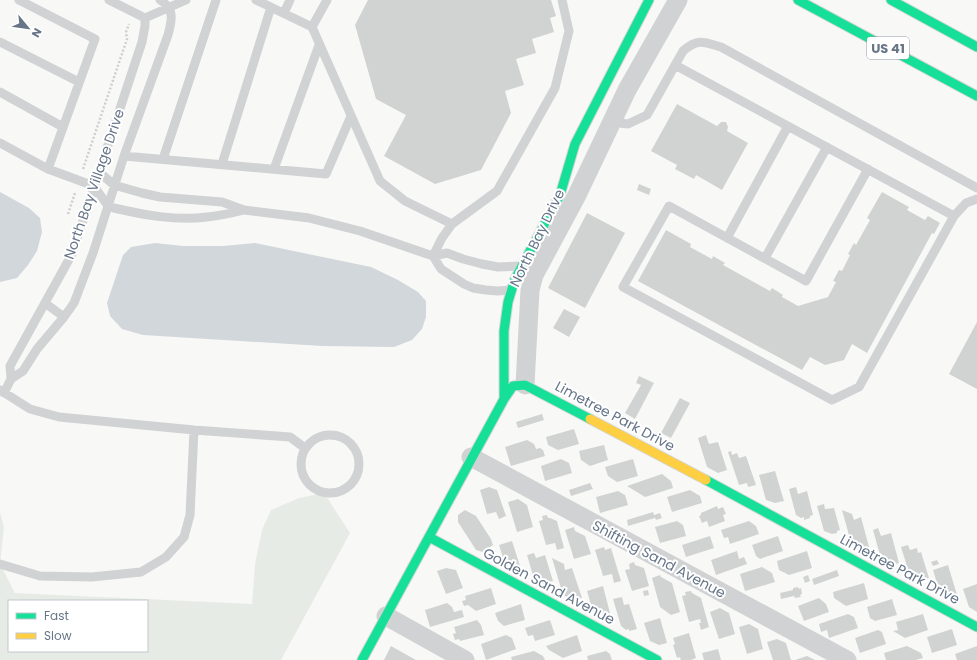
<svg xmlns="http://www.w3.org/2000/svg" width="977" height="660" viewBox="0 0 977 660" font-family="Poppins,sans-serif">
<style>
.green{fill:#e7ebe5;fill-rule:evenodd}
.water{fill:#d2d7db}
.building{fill:#d1d3d3}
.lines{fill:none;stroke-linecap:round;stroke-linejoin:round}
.fast-casing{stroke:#d3d5d6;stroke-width:11}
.slow-casing{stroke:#d3d5d6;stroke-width:11}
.path{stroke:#cfcfd0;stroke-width:2.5;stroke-dasharray:2 2;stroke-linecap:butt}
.lane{stroke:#d1d2d3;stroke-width:9}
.street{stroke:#d1d2d3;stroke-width:19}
.fast{stroke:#16e098;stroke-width:9}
.slow{stroke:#ffcf43;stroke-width:9}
.labels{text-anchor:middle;stroke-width:4;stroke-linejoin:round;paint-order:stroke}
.shield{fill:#fff;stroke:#949eac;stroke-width:1}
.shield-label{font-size:13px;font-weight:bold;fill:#667588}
.street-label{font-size:14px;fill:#667588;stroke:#fff}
</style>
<rect width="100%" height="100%" fill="#f8f8f7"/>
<path class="green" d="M324,493L350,533L281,660H0V512L4,527L0,564L15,593L252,604L255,564L262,530L271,510L299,498ZM9,601H147V651H9Z"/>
<path class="water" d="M0,192L29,208L40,218L42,232L37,251L28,265L17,278L0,282Z
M155,243L183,246H223L255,243L371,267L398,280L418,292L426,301V317L422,329L412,340L394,347L322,346L143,335L122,329L110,316L107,303L123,255L131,247Z"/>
<path class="building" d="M368,0H551L556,16L550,18L554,32L532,39L536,53L516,59L524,85L505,91L511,113L481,170L435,184L384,156L406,115L376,99L355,25Z
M677,104L717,126L721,122H726L728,127L727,131L748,143L722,190L696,175L694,179L675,169L677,165L651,151Z
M639,184L651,189L649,195L637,190Z
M882,192L909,207L907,210L925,220L928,216L940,223L934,234L932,233L867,353L852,344L844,360L825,365L810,357L802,370L638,281L666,230L691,244L690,247L712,259L713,256L725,263L723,265L770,291L772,288L783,295L782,297L798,306L828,297L836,282L833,281L839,270L842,271L850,255L848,254L854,243L856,245L870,220L867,218Z
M587,213L625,233L585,308L548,288Z
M564,309L580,317L569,337L553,328Z
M977,322V389L949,374Z
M639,376L654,383L635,419L625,413L641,385L636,383Z
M680,398L690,403L671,438L661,433Z
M542,414L544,420L518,428L516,422Z
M574,429L579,444L558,450L548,445L546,437Z
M706,435L709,444L718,442L727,470L718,473L707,467L698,438Z
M527,440L534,444L536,449L540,448L543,450L545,456L511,466L505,447Z
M604,445L608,460L590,466L581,460L579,451Z
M731,451L732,455L737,453L739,458L746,456L756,485L748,487L747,483L739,485L728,452Z
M561,459L569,463L572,473L545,481L541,466Z
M633,459L638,476L617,482L608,476L605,467Z
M775,471L784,501L775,503L766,500L759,475Z
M662,474L671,481L673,488L645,497L627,486Z
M590,483L593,489L571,496L569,490Z
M489,487L497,490L506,516L499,519L496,512L487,514L480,490Z
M796,487L798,494L807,491L813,515L810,516V518L804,520V517L801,518L796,515L789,489Z
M690,490L700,496L702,503L672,512L667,497Z
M618,491L625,495L628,505L600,513L596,497Z
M518,499L527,505L533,527L517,532L508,502Z
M824,504L825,509L834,508L840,530L837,531V533L832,534L824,531L817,506Z
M717,506L718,509L723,507L726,514L723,515L725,521L709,527L707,521L702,523L699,516L701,515V513Z
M465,510L476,516L491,539L493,545L483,552L476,550L458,522V515Z
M842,510L852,514L854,520L861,517L869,547L860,550L852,546Z
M653,512L655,518L628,526L627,520Z
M660,513L662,518L656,520L654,515Z
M547,515L548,518H550L557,521L564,548L557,550L555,543L546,545L539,521L543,520L542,516Z
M677,521L683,525L686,536L660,543L655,527Z
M749,521L756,526L759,534L730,544L728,537L724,538L721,530Z
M574,527L575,531L585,536L591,554L574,559L565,530Z
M878,528L881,536L891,533L899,563L889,566L882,562L873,530Z
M710,536L714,548L686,557L682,545Z
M778,536L783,551L760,559L756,556L752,545Z
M512,541L520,566L514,568L513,566L505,564L499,545Z
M908,545L910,550L917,548L918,553L921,552L929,578L919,581L910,576L901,547Z
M604,547L605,550L611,548L621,581L614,583L612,574L603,576L595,550Z
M737,551L739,559L744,557L747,564L716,575L711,560Z
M807,551L812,568L789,575L779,570L777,561Z
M534,553L536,558L545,555L553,581L536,586L527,555Z
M552,558L564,564L565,570L572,568L582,598L573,600L563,595Z
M937,560L939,564L933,566L931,562Z
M634,562L635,565L644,568L649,586L632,591L625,570L630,569L629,564Z
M948,565L957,595L949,597L940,593L933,570Z
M762,567L772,573L775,582L745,591L740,574Z
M446,568L456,570L463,588L446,594L437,571Z
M837,570L839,576L814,585L812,579Z
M660,575L661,577L672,583L680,612L671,615L660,607L652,578Z
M808,575L810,581L805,583L803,577Z
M864,583L868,599L846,606L834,598L833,592Z
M977,584V612L969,607L963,589Z
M603,586L610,613L601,615L593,612L587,591Z
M798,587L799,589L801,588L802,594L800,595L801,597L795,598L794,596L781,599L780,593L793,590V588Z
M491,588L496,604L476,611L468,605L464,606L462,601L466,600L465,596Z
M648,590L649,595L644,596L643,591Z
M691,591L692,593L701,598L709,627L701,630L699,623H701L700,619L689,622L682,596L686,595L685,592Z
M622,597L624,605L629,604L637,629L629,631V629L626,630L621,626L613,599Z
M819,598L826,604L829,612L804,621L798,606Z
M892,599L897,615L875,621L870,618L867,607Z
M447,603L452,607L454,612L462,610L464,617L430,627L425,610Z
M521,604L525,620L504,626L498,621L495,613Z
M720,608L729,613L735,634L719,639L710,612Z
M848,614L854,617L858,628L829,638L827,630L821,632L819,624Z
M923,614L928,630L905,638L893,631L898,630L896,622Z
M660,618L667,643L659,645L650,641L644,623Z
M477,620L481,625L484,635L460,641L459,639L455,640L453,634L456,633L454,627Z
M550,620L555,635L535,641L533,635L528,636L525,628Z
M749,624L758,629L763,649L747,654L739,627Z
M952,629L957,645L932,653L927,637Z
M878,630L882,632L886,644L860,653L855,638Z
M689,633L696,658L691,660H680L681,659L679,657L677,658L673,645L675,644L673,638Z
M506,635L512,638L516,649L486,660L481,644Z
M577,635L582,651L563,658L549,650L546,646Z
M777,639L786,643L791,660H773L767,642Z
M391,646L416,660H384Z
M907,646L921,653L923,658L916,660H886L884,653Z
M977,646V660H957L955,654Z
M718,649L721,660H704L702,653Z
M534,651L543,656L545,660H512L511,657Z
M606,651L610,654L612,660H588L587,656Z
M807,656L815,660H795Z"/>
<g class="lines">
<g class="fast-casing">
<path id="fast" d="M798,0L977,96
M891,0L977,47
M504,399V331L508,302L515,279L560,195L575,144L649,0
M706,480L977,627
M429,537L657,660
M362,660L504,399L513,386L525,385L590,419"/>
</g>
<g class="slow-casing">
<path id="slow" d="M590,419L706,480"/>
</g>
<path class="path" d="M83,169L127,39L126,32L129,24
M68,214L75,193"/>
<path class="lane" d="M19,0L95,39L48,169
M256,0L312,27
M284,13L290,0
M145,18L186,0
M312,27L380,181L405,201L452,224
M312,27L327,0
M0,42L79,82
M675,65L954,216
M0,92L63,127
M611,122L628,124L647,115L683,51C698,38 704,42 721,47L977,188
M0,143L48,169L94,186L108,206L114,208C144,215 176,221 207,217C220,216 232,213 244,210
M124,156L326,174L351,116
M163,159L216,0
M222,164L271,7
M274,169L319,45
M868,169L806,281L669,206L623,287L832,400L859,387L954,216L966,203L977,199
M99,172L114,185L142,193L160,197L222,202L244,210L309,218L360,231L433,256L447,253L463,259L482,264L498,267L520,266
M727,238L788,126
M433,256L442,238L452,224L497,191L555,88L569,31L562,0
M433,256L441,269L464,284L473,288L486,290L498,291L511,290
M765,258L827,147
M45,303L64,317
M11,379L23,371L37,349L64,317L74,303L93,253L124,156L168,35C172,20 175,9 160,0
M0,390L30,409L59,417L194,430L290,437L305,448
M4,393L11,379L10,366L72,254L142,42L145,26V18L109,0
M301 464a29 29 0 1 1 58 0a29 29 0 1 1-58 0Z
M0,564L40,576L92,577L141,572L166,557L184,537L190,515L194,430"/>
<path class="street" d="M525,385L530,290L534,275L577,195L627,90L678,0
M471,457L847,660
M386,616L465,660"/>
<use href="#fast" class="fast"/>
<use href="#slow" class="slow"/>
</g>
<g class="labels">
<rect class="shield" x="867" y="37" width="42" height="22" rx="3"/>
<g class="shield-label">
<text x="888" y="53">US 41</text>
</g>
<g class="street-label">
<text transform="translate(94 184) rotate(-71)" y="5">North Bay Village Drive</text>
<text transform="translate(537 238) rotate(-64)" y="5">North Bay Drive</text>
<text transform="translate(615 416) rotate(28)" y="5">Limetree Park Drive</text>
<text transform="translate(659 559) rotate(28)" y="5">Shifting Sand Avenue</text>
<text transform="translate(900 569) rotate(28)" y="5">Limetree Park Drive</text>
<text transform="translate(549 586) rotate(28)" y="5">Golden Sand Avenue</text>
</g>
</g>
<rect x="8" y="600" width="140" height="52" fill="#ffffff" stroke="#c2c8cf"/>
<rect x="16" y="613" width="20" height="6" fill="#16e098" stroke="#c2c8cf"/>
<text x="44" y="620" font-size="12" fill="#667588">Fast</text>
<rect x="16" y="633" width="20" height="6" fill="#ffcf43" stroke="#c2c8cf"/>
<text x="44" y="640" font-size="12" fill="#667588">Slow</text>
<g transform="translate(28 28) rotate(119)" stroke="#ffffff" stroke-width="3" paint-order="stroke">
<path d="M0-3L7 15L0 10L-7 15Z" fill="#667588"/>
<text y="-6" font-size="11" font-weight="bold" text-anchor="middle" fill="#667588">N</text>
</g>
</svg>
